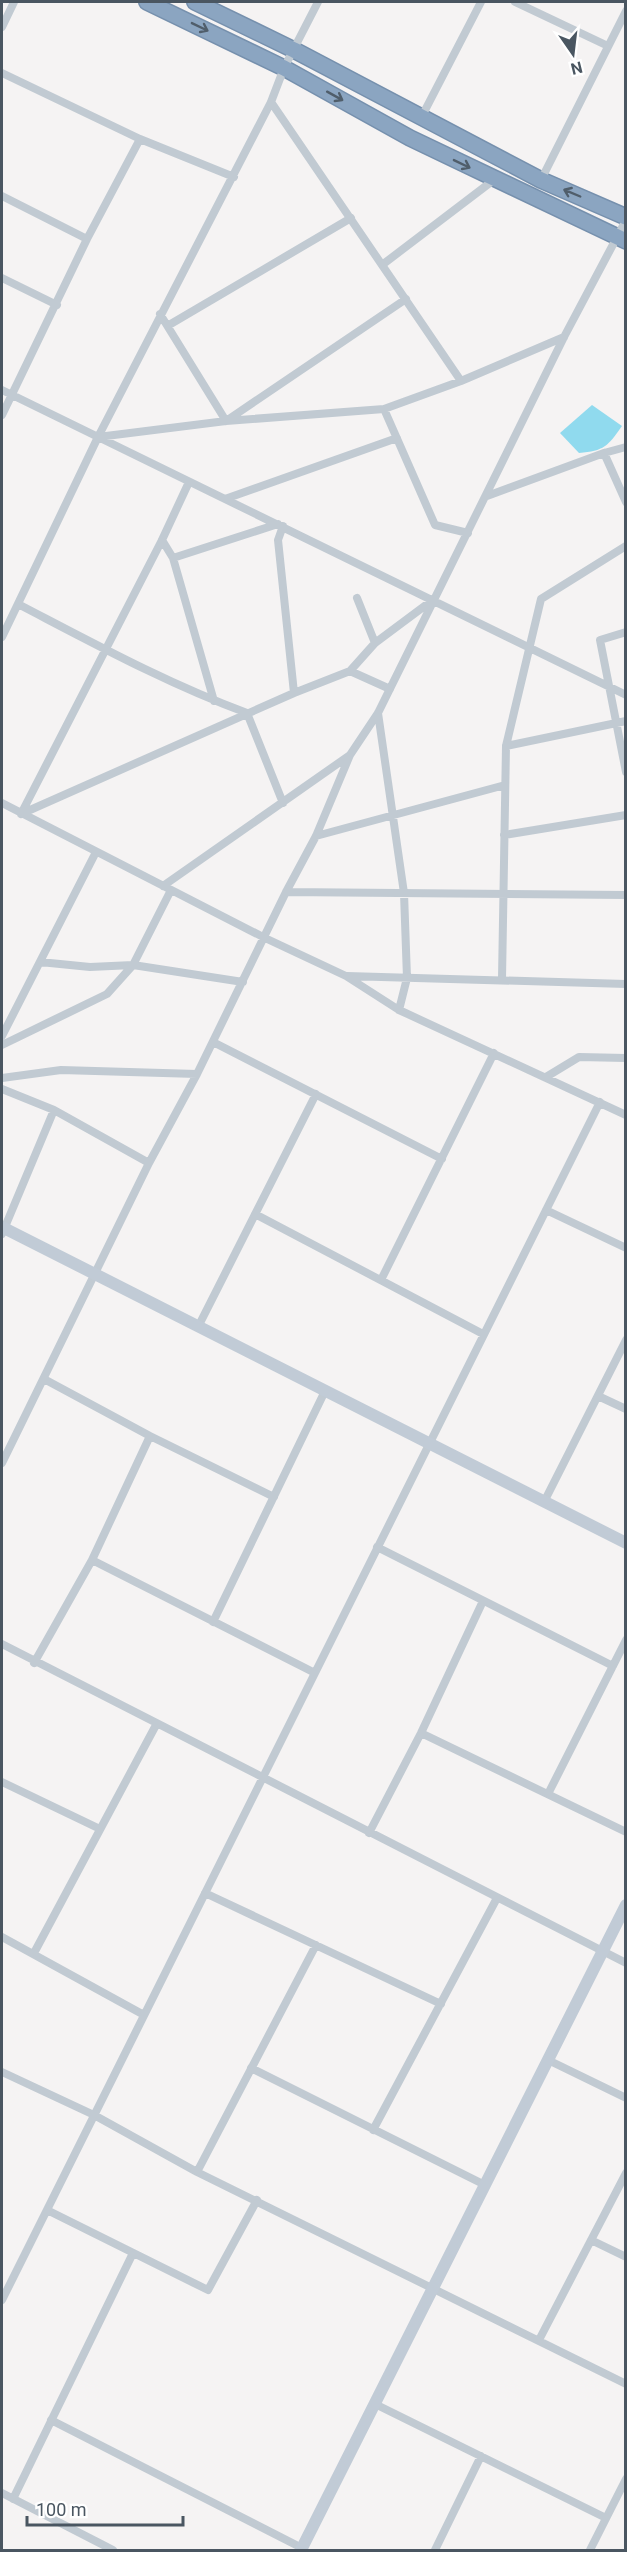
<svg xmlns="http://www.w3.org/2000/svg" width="627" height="2552" viewBox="0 0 627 2552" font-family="Roboto,sans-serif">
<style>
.water{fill:#90daee}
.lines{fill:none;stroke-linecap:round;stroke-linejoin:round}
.highway-casing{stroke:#7690ad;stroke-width:18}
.street{stroke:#c1cad2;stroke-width:8}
.secondary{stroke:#c1cbd6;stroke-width:12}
.highway{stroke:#8ba5c1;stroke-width:15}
.oneway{stroke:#505e6b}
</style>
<rect width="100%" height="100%" fill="#f5f3f3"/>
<path class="water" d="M592,405L622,426C608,446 604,451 579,453L560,433Z"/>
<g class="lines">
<g class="highway-casing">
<path id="highway" d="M147,2L284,68L410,138L626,241
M195,2L294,50L541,180L626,217"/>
</g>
<path class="street" d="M515,2L608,46
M2,27L14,2
M2,73L140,139L234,177
M271,102L461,381
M421,118L481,2
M541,180L626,11
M2,196L87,239
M382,265L495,179
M2,278L57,305
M160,314L226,421L406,299
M169,325L351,218
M2,390L626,695
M384,409L435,525L468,533
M2,415L87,239L140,139
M98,437L226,421L384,409L461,381L564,337
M604,453L626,502
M487,496L604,453L626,447
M225,499L397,438
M283,526L278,540L294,693
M162,540L173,558L214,701
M173,558L278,524
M357,598L375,643
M18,604C93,643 168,684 247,713L283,803
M626,632L600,640L626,772
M2,637L98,437L271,102L284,68L318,2
M350,671L390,689
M378,713L404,893L407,978L399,1010
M506,746L626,721
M2,803L265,938L346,976L399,1010L626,1115
M21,814L294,693L350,671L375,643L430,602
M21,814L162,540L189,482
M504,835L626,815
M316,836L505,785
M163,886L350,755
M286,892L626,895
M40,962L90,967L133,965L243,982
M347,976L626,984
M502,979L506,746L541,599L626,546
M2,1036L96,852
M213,1042L442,1159
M2,1045L107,994L133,965L171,890
M546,1077L579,1057L626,1058
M2,1078L61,1070L197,1074
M2,1089L54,1110L149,1163
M546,1210L626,1248
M255,1214L483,1334
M2,1234L54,1110
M381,1280L494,1053
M198,1327L316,1094
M44,1379L150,1436L274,1497
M598,1396L626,1409
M2,1463L149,1163L197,1074L286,892L316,836L350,755L378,713L564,337L626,220
M544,1502L626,1340
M377,1547L613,1666
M92,1560L315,1673
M213,1622L325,1391
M2,1644L626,1963
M34,1663L92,1560L150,1436
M421,1733L626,1832
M2,1782L100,1829
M548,1794L626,1640
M369,1833L421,1733L483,1601
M205,1893L441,2004
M2,1937L144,2015
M34,1953L156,1725
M548,2060L626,2098
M251,2068L485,2185
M2,2072L94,2115L197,2172L626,2384
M373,2130L497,1898
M197,2172L316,1945
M47,2210L208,2290L257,2200
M591,2240L626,2257
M2,2300L600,1102
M539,2340L626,2173
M375,2404L606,2518
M51,2420L302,2548
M2,2493L113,2550
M13,2499L133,2253
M435,2550L481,2456
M590,2550L626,2479"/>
<path class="secondary" d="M2,1227L626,1543
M301,2550L626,1905"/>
<use href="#highway" class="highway"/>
</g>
<defs><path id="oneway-shaft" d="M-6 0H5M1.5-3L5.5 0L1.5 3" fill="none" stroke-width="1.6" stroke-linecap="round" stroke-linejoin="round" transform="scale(1.5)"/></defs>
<g class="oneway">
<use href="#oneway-shaft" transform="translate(200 27) rotate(26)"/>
<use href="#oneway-shaft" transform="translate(335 96) rotate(29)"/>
<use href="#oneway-shaft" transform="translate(462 164) rotate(26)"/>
<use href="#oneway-shaft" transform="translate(572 193) rotate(-157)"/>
</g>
<rect width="627" height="2552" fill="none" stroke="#4a5661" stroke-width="6"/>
<g transform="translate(573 54) rotate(166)" stroke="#ffffff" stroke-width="4.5" paint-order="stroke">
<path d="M0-4.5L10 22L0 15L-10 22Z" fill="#4a5661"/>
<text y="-9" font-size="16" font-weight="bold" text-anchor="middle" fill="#4a5661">N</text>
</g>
<path d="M27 2516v9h156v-9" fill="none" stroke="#4a5661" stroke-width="3"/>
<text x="36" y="2516" font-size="18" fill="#4a5661" stroke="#ffffff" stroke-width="4.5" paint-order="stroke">100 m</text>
</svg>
